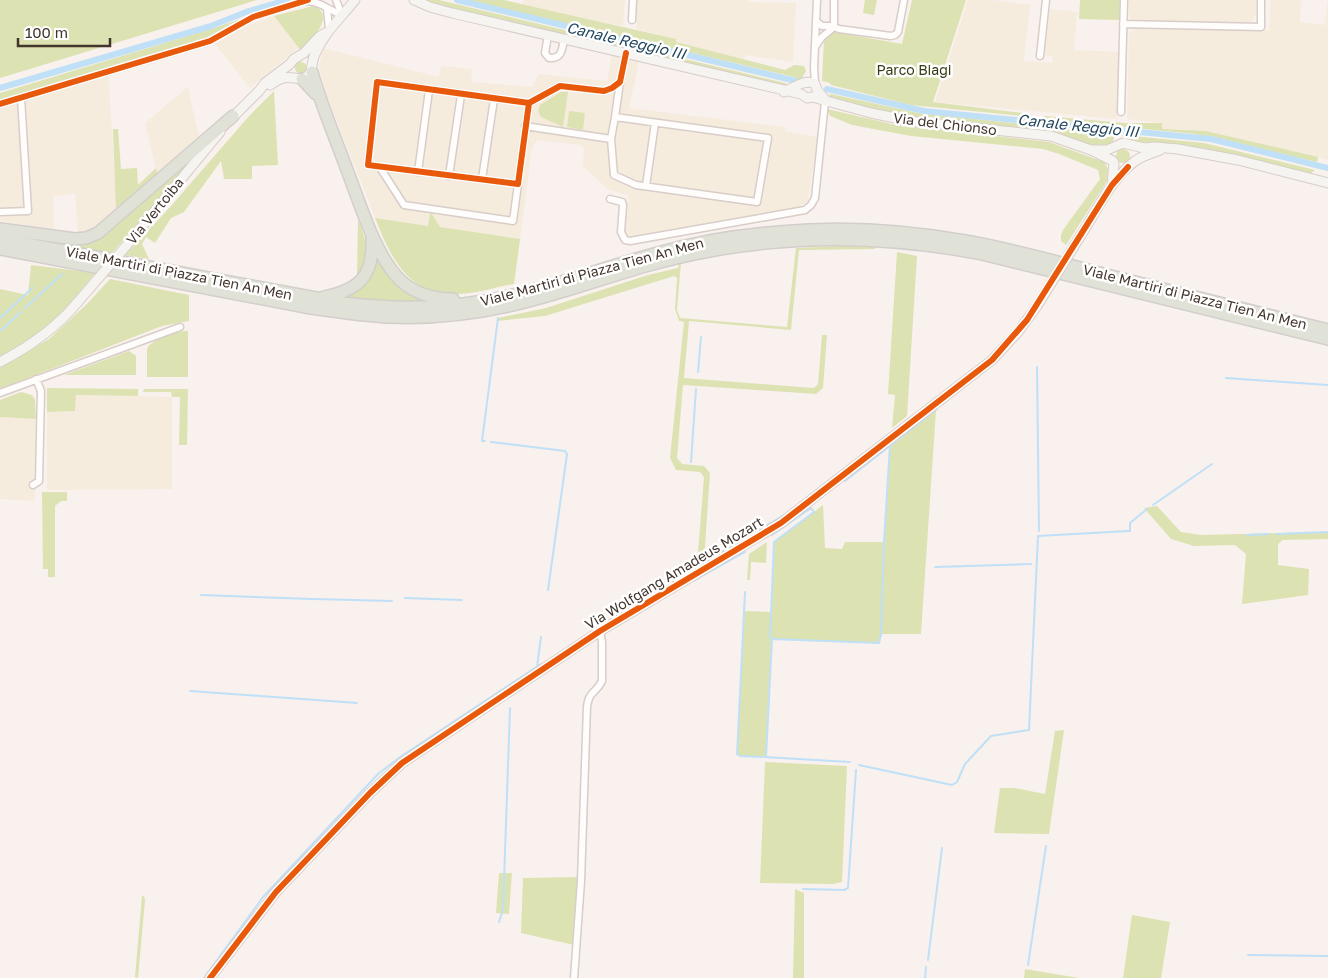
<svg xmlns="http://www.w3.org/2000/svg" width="1328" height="978" viewBox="0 0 1328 978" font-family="'Golos Text',sans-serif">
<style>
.industrial{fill:#f5ecde}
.green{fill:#dde2b2}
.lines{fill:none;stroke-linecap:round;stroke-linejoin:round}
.stream{stroke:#bfe0f7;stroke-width:2}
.canal{stroke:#bfe0f7;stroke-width:6}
.street-casing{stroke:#d8cdc8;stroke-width:9}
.secondary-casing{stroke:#d8cdc8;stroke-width:11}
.highway-casing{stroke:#d3cecb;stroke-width:14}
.street{stroke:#fefdfc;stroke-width:6}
.secondary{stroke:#f6f4f1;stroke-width:9}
.highway{stroke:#e0e2d7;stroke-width:11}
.secondary-bridge-casing{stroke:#d8cdc8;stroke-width:11;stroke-linecap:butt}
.secondary-bridge{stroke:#f6f4f1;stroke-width:9}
.cycleway-casing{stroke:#fff;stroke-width:9}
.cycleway{stroke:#e8590c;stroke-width:6}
.labels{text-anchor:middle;stroke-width:5;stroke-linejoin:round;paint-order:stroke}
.park-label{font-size:14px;fill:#363c15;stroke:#fff}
.street-label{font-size:14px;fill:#43342d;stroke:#fff}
.water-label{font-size:15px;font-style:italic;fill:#21475e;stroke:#fff}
</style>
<rect width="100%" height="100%" fill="#f9f1ed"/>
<path class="industrial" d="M523,0H625L623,26L523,5Z
M637,0H748V2L796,3L793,62L745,55L744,60L675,42V39L636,29Z
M968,0H993L1030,5L1024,61L1052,63L1053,56L1045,55L1050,9L1077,12L1074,50L1119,52L1117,119L935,102Z
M1129,0H1256V15L1251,22L1244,23L1133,21L1130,19L1129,15Z
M1271,0H1301L1300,22L1324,25L1328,0V160L1207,131L1162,129V123L1127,119L1129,33L1134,29H1141L1269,30Z
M274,16L298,48L250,88L215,44L246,26Z
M323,48L439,77L441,66L472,69L471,82L533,87L538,74L607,81L612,55L639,61L629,108L785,127V131L817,137L808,201L797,208L626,237L624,232L628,195L609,190L583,166L584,149L580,145L538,140L532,148L514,284L457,294L440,292L411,280L396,262L384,240L326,94L319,67Z
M108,72L117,207L95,229L84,233H78L75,194L53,196L54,230L0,221V105Z
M188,87L199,137L157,173L145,123Z
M75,395L172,397V489L47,490V412L75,411Z
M0,417L36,419L35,501L0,499Z"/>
<path class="green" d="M0,0H257L0,78Z
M428,0H439L785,83L789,86L783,89L430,5Z
M466,0H504L676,39V42L785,70L794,65L804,66L806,71L802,78L797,80L794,77Z
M865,0H877L874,15L863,13Z
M912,0H966L933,102L1031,114L1032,117L911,105L831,85L830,83L822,81L824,39L834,32L902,44Z
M1080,0H1120L1119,20L1079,19Z
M313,6C338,15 310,41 301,51L274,16Z
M243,18C229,26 216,36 201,40C191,43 180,44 171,50L0,105V93L214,28Z
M295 68a6 6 0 1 1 12 0a6 6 0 1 1-12 0Z
M274,91L278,165L252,166V179H224L221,161L184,212L171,218L155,243L146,237L142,244L149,259L125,255L171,206L250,115Z
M561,92H568L563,127L541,117L538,111L540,105Z
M831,94L918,113L1031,125L1028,131L897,116L832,101L829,95Z
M827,109L896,125L1049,142L1104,162L1108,169L1107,181L1066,245L1061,241V235L1063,230L1100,179L1098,170L1059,154L1043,149L911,136L852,125L830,116Z
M569,111L585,113L583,130L567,127Z
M1045,116L1125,123H1162V129L1206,131L1318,157L1317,162L1195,134L1043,119Z
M1041,126L1115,134L1113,142L1110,145L1101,149L1043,132Z
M113,129H118L121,169L137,168L138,185L156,168L157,173L116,211Z
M1122,135L1204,143L1315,170L1309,175L1156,143L1136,142L1123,137Z
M210,139L112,253L52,243C69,244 83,248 98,238Z
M1116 156a7 7 0 1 1 14 0a7 7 0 1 1-14 0Z
M430,214H432L440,227L520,239L514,284C495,287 475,294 456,294C407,295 391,257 375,218L428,226Z
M358,219C367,243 372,256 357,278Z
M841,246L875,247V249L799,250L791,330L689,321L684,378L814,388L818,384L822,335H827L823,388L816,394L683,385L677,458L682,464L704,466L710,473L704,561L697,565L704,477L700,472L676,470L670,458L684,322L679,321L675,309L677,278L674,276L545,316L497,321L498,318L546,308L648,275L678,268L679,264L681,263L677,310L680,318L787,327L796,248Z
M376,250L430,301L377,302L336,298L351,293Z
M897,252L917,256L907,416L892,428L895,395L888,394Z
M31,265L95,273C64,311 45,334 0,356V289L28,295Z
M110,279L189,295V321L162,326L0,389V368L49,339L86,305Z
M188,331V377H147V349C151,339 178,331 188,331Z
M129,351L136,356V375H64Z
M47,388L138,389V396L76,395L75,411L47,412Z
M144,389H188L187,445H179L180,397H172L171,392H143Z
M21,392L32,395L35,400L36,419L0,417V400Z
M936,410L921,634H882L879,643L772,639L766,757L740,756L737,754L744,611L771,612L774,542L823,505L825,548L842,549L845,542H884L890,447Z
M42,492H67V501H61L55,506V577H48V569H43Z
M1157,506L1181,532L1201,535L1328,532V539L1283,540L1278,544V565L1309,569L1308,595L1242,604L1246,554L1235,545L1194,546L1171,539L1144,508Z
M767,542L766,563L751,562L750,580H747L749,554Z
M584,721H590L575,978H571L574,945L521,933L523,878L578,877Z
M1064,730L1049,834L994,833L1000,788H1015L1045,794L1055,731Z
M765,762L847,766L842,882L833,884L760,883Z
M499,873H512L509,914L496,913Z
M795,889L804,893V978H793Z
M142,896H144L145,900L138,978L135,977Z
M1132,915L1170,922L1161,978H1123Z
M1025,969L1079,978H1024Z"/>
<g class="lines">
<path class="stream" d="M25,308L62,274
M0,318L32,288
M0,331L21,312
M1037,367L1039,531
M698,372L701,337
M1226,378L1328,385
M943,404L957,392
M485,441H482L498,318
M491,442L565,451L567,454L548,590
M691,462L696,389
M845,481L937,409
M1153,505L1212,464
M1277,534L1328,532
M1247,535L1269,534
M722,552L784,515
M703,563L718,554
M935,567L1031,564
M695,580L745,552
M745,592L737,754L740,756L762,757
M201,595L312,599
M405,598L462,600
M313,599L392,601
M772,639L879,643L881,634L884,542L890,445
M537,667L541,637
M190,691L357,703
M764,757L850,762
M766,757L772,639L770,637L774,542L814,512L811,508L772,535
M859,765L952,785L957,782L965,764L991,736L1029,730L1038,536L1128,531H1130V523L1147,509
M803,889L844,890L848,888L856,770
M499,922L503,910L510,708
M1248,955L1328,956
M928,960L942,848
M1028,965L1046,846
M204,978L263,897L378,774L400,757L541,664
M925,978L926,967"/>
<path class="canal" d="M457,0L796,81
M0,88L211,26L246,12L287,0
M827,89L924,111L1211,139L1328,168"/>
<g class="street-casing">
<path id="street" d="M336,0L342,15
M834,0V27L839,29L891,36L895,35L898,32L904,0
M306,1C322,2 328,10 342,15
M327,9L329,28
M632,20L633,0
M816,21L822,26H831L834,27
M1123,24L1261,27V0
M548,35L545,53L549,58C562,59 562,50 564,39
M815,47L822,37L834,27
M1040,56L1046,0
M815,84L814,67L817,0
M529,103L518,184L368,165L377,82L529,103L560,86L604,91L612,88L620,82L626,53
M0,104L210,41L253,17L308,0
M1121,112L1124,0
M615,117L620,82
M525,126L611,139L614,175L636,185L757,202L768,138L615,117L611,139
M379,166L404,205L513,221L518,184
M418,172L429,90
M449,176L461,95
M482,179L494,99
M646,186L655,123
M610,199L622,202L623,205L621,232L625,240L630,241L805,210L811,205L815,198L825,102
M0,212L28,211L21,98
M0,393L180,327
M33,485L39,481L41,391L36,379
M574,978L581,881L587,707C589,690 596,694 602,681V642L600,631"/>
</g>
<g class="secondary-casing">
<path id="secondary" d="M414,0L430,7L452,13L801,94L807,98L812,97L871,113L910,121L1051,136L1091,150L1113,161
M270,85C284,75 287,77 302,79C315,75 310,64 315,54C326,30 339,20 355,0
M784,92C793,88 806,78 815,84L817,90L827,102
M230,120L259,91L265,83L290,64L294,59L304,53L319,37L325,33
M1092,150H1107L1123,143L1144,148L1155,147L1178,149L1238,160L1328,183
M1112,185L1114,163
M1081,235C1097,210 1111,179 1135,161C1142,156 1152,153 1160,150
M126,246L220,132
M0,362C29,347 56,328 77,303
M210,978L276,892L370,793L402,763L600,631L781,523L992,360L1018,332L1037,306"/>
</g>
<g class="highway-casing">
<path id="highway" d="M312,72C321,105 335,137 347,170C360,203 375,255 400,280C415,294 434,299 453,299
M302,79L316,94
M0,229L75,239L86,238L98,233L233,116
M0,239L343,303C391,309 437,309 484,301C542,291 598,269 654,254C695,242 737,235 779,232C841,226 904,230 965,241C1013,249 1060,263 1107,275C1181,293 1254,312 1328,330
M0,249L311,308C338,312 364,316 390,317C435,319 482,313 525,302C585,287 643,263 704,252C797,234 890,236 982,254L1328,339
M324,297C360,290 374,275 372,238"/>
</g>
<use href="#street" class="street"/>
<use href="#secondary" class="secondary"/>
<use href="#highway" class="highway"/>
<g class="secondary-bridge-casing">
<path id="secondary-bridge" d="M77,303L126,246
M1037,306L1081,235"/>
</g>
<use href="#secondary-bridge" class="secondary-bridge"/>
<g class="cycleway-casing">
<path id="cycleway" d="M529,103L518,184L368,165L377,82L529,103L560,86L604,91L612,88L620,82L626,53
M0,104L210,41L253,17L308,0
M210,978L276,892L370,793L402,763L600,631L781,523L992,360L1027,320L1112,185L1128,167"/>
</g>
<use href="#cycleway" class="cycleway"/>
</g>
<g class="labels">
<g class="park-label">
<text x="914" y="75">Parco Biagi</text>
</g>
<g class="street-label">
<text transform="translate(945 124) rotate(7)" y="5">Via del Chionso</text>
<text transform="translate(155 211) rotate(-51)" y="5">Via Vertoiba</text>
<text transform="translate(592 272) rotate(-15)" y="5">Viale Martiri di Piazza Tien An Men</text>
<text transform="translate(179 273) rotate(11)" y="5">Viale Martiri di Piazza Tien An Men</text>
<text transform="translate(1195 297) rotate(14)" y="5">Viale Martiri di Piazza Tien An Men</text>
<text transform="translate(674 573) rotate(-31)" y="5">Via Wolfgang Amadeus Mozart</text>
</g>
<g class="water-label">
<text transform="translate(626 41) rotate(13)" y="5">Canale Reggio III</text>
<text transform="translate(1078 126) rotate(6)" y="5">Canale Reggio III</text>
</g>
</g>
<path d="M18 38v8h92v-8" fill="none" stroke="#43342d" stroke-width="2.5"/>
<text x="25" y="38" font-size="15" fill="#43342d" stroke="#ffffff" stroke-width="4" paint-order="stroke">100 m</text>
</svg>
